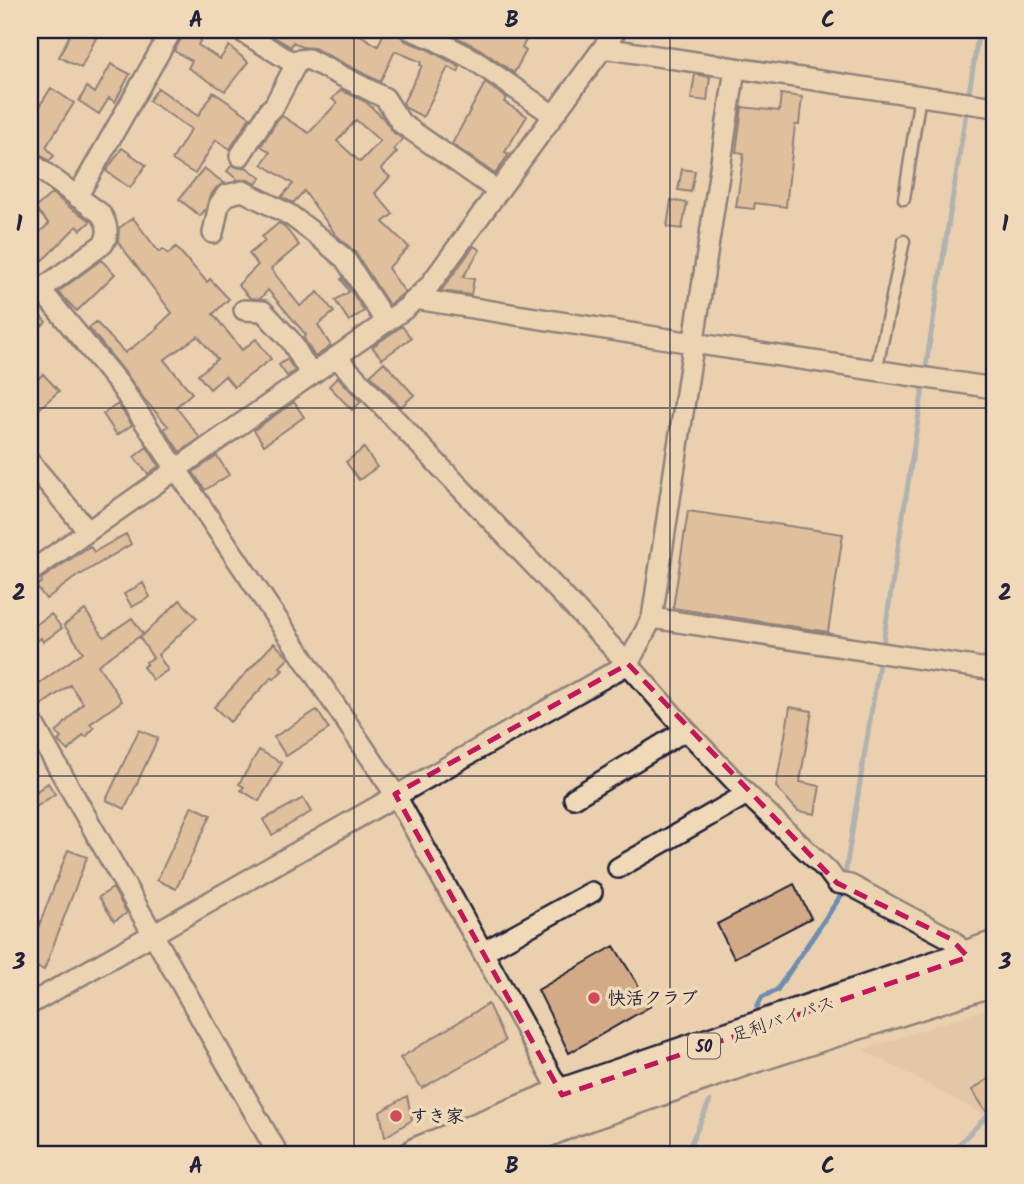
<svg xmlns="http://www.w3.org/2000/svg" width="1024" height="1184" viewBox="0 0 1024 1184" font-family="Kalam,'Klee One',sans-serif">
<style>
.built{fill:#dbbe9e}
.lines{fill:none;stroke-linecap:round;stroke-linejoin:round}
.stream{stroke:#6e8db1;stroke-width:5}
.building{fill:#d3aa86;stroke:#22223b;stroke-width:2;fill-rule:evenodd}
.service-casing{stroke:#22223b;stroke-width:15}
.minor-casing{stroke:#22223b;stroke-width:24}
.trunk-casing{stroke:#22223b;stroke-width:37}
.service{stroke:#efd9b8;stroke-width:10}
.minor{stroke:#efd9b8;stroke-width:19}
.trunk{stroke:#efd9b8;stroke-width:32}
.marked{fill:none;stroke:#c2185b;stroke-width:5;stroke-dasharray:14 9;stroke-linejoin:round}
.grid{fill:none;stroke:#22223b;stroke-width:2;stroke-opacity:0.55}
.poi-dot{fill:#d1495b;stroke:#efd9b8;stroke-width:2.5}
.labels{text-anchor:middle;stroke-width:7;stroke-linejoin:round;paint-order:stroke}
.shield{fill:#efd9b8;stroke:#605960;stroke-width:2}
.shield-label{font-size:16px;font-weight:bold;fill:#22223b}
.poi-label{font-size:18px;font-weight:bold;fill:#22223b;stroke:#efd9b8;text-anchor:start}
.street-label{font-size:18px;fill:#22223b;stroke:#efd9b8}
.neatline{fill:none;stroke:#22223b;stroke-width:2.5}
.grid-label{font-size:23px;text-anchor:middle;font-weight:bold;fill:#22223b}
</style>
<rect width="100%" height="100%" fill="#ead0ae"/>
<filter id="ink" filterUnits="userSpaceOnUse"><feTurbulence type="fractalNoise" baseFrequency=".0143" numOctaves="2"/><feDisplacementMap in="SourceGraphic" scale="14" xChannelSelector="R" yChannelSelector="G"/><feConvolveMatrix kernelMatrix="1 2 1 2 8 2 1 2 1" color-interpolation-filters="sRGB"/></filter>
<g filter="url(#ink)">
<path class="built" d="M994,1006V1108L985,1115L864,1050Z"/>
<g class="lines">
<path class="stream" d="M925,372L979,30
M882,649L924,382
M757,1007L762,997L777,990L842,894L880,658
M686,1154L710,1101
M949,1154L994,1109"/>
</g>
<path class="building" d="M72,30H100L81,68L59,57Z
M184,30H206L198,45L220,59L229,46L248,62L225,91L188,68L192,61L174,51L183,36Z
M262,30H352L378,46L385,30H393L399,32L401,37L406,41L429,50L460,67L458,72L448,67L423,117L406,108L403,103L422,66L420,65L421,62L395,51L380,82L314,48L302,47L293,42L291,47Z
M443,30H531L522,48L526,51L514,73L480,49Z
M111,64L130,74L115,102L109,98L99,114L79,101L87,87L95,93Z
M695,74L710,77L707,101L691,99Z
M485,83L507,98L504,102L527,116L505,152L509,154L495,174L452,144Z
M51,88L74,103L46,147L54,156L49,161L37,152L30,150V121Z
M158,88L198,116L213,92L250,117L230,149L216,140L195,174L172,160L191,129L149,101Z
M341,90L366,102L382,117L394,133L403,139L394,149L397,152L381,169L390,177L375,193L393,214L383,222L409,247L388,268L405,292L389,305L355,252L336,235L304,191L293,203L283,198L282,196L293,184L262,164L270,152L261,146L278,119L282,116L309,133L337,103L332,99ZM356,120L380,141L360,162L337,141Z
M781,94L802,97L799,125H795L786,207L755,203L754,209L736,207L744,153L736,152L742,107L779,111Z
M122,148L146,165L130,188L106,171Z
M232,165L239,168L246,167L261,178L256,184L248,180H238L227,171Z
M204,168L224,183L216,188L209,198L206,209L200,216L179,199Z
M682,169L695,171L691,192L678,190Z
M52,193L69,207L91,221L81,230L77,226L48,255L30,271V240L49,224L35,208Z
M671,200L687,203L682,229L667,227Z
M133,218L159,252L163,249L168,254L176,247L207,282L210,279L229,299L213,314L242,350L256,339L271,359L234,387L225,376L210,389L198,375L217,359L198,336L164,360L192,393L176,407L200,438L180,452L164,429L168,426L144,399L128,376L89,328L96,322L125,353L158,328L157,327L172,313L118,242L119,228Z
M279,223L283,225L299,245L271,269L300,306L318,292L334,312L318,325L331,346L315,357L303,337L306,335L268,290L260,299L250,298L238,285L258,265L249,254L265,241L262,237Z
M474,246L480,250L463,277L474,279L471,295L441,291Z
M101,260L115,274L77,311L58,292Z
M343,278L364,311L349,321L335,300L349,292L341,279Z
M30,304L46,322L30,337Z
M402,326L411,338L382,359L372,347Z
M287,359L295,371L287,376L279,365Z
M384,362L414,395L401,407L370,375Z
M43,374L59,391L30,417V386Z
M338,377L361,402L352,410L329,386Z
M294,402L304,417L264,445L254,430Z
M118,404L132,425L117,435L103,414Z
M147,447L159,466L148,474L134,457Z
M364,448L377,467L359,480L346,462Z
M217,456L229,475L205,490L193,472Z
M688,511L843,534L828,632L673,608Z
M126,534L131,544L80,575V574L46,599L36,586L42,582L41,579L90,546L94,552Z
M143,583L150,597L132,607L124,594Z
M180,600L197,618L158,655L168,670L153,680L143,667L147,664L146,662L153,658L140,638Z
M85,610L104,637L132,618L143,634L98,665L122,701L90,724L94,728L86,737L83,735L68,751L58,741L61,738L56,733L83,703L70,685L40,706L32,695L34,693L31,689L83,652L64,625Z
M51,614L62,628L43,642L41,638L30,646V629Z
M274,643L289,658L280,667L283,670L274,679L272,677L230,722L214,707Z
M790,707L812,711L800,782L820,786L815,814L798,811L776,787Z
M317,710L329,729L286,756L274,737Z
M139,730L158,738L125,809L106,800Z
M259,750L282,763L259,801L241,790L244,787L239,784Z
M48,783L55,794L30,811V796Z
M303,798L311,812L272,835L263,820Z
M192,806L211,815L176,889L157,880Z
M68,850L87,857L44,970L30,965V949Z
M794,884L811,918L734,958L717,924Z
M113,888L127,913L114,921L99,897Z
M614,946L651,1006L569,1053L538,990Z
M488,1004L505,1041L422,1088L400,1058Z
M994,1075V1105L986,1111L972,1090Z
M407,1096L412,1120L385,1137L380,1112Z"/>
<g class="lines">
<g class="service-casing">
<path id="service" d="M904,199L920,95
M876,371L904,241"/>
</g>
<g class="minor-casing">
<path id="minor" d="M239,30L290,61L308,59L385,98L401,123L498,191
M411,30L434,39L474,60L553,115
M603,48L994,107
M240,156L270,109L273,108L298,60
M30,162L100,213C107,222 110,234 103,244L47,285L44,290L46,296L119,384L395,794L562,1095
M77,197L172,30
M213,233L219,205L226,195L243,191L290,215L319,237L345,259L386,322
M416,299L693,343L994,388
M244,310L263,311L291,341L311,375
M336,357L628,664L686,730L747,794L828,871L837,883L850,885L951,939L968,957
M30,462L88,531
M30,572L406,308L429,286L616,30
M652,618L994,670
M30,718L278,1154
M574,798L686,730
M618,868L747,794
M483,952L592,892
M30,1004L628,664L652,618L735,69"/>
</g>
<g class="trunk-casing">
<path id="trunk" d="M417,1154L562,1095L994,948
M490,1154L572,1120L751,1057L994,979"/>
</g>
<use href="#service" class="service"/>
<use href="#minor" class="minor"/>
<use href="#trunk" class="trunk"/>
</g>
</g>
<path d="M0 0H1024V1184H0ZM628,664L837,883L951,939L968,957L562,1095L395,794Z" fill="#ead0ae" fill-opacity=".55" fill-rule="evenodd"/>
<path class="marked" d="M628,664L837,883L951,939L968,957L562,1095L395,794Z"/>
<path class="grid" d="M354,30V1154M670,30V1154M30,408H994M30,776H994"/>
<g class="poi-dot">
<circle cx="594" cy="998" r="7"/>
<circle cx="396" cy="1116" r="7"/>
</g>
<g class="labels">
<rect class="shield" x="688" y="1033.5" width="32" height="25" rx="5"/>
<g class="shield-label">
<text x="704" y="1052">50</text>
</g>
<g class="poi-label">
<text x="608" y="1004">快活クラブ</text>
<text x="410" y="1122">すき家</text>
</g>
<g class="street-label">
<text transform="translate(783 1019) rotate(-19)" y="6">足利バイパス</text>
</g>
</g>
<rect width="1024" height="1184" fill="none" stroke="#efd9b8" stroke-width="77"/>
<rect x="38" y="38" width="948" height="1108" class="neatline"/>
<g class="grid-label">
<text x="196" y="27">A</text>
<text x="512" y="27">B</text>
<text x="828" y="27">C</text>
<text x="19" y="231">1</text>
<text x="1005" y="231">1</text>
<text x="19" y="600">2</text>
<text x="1005" y="600">2</text>
<text x="19" y="969">3</text>
<text x="1005" y="969">3</text>
<text x="196" y="1173">A</text>
<text x="512" y="1173">B</text>
<text x="828" y="1173">C</text>
</g>
</svg>
